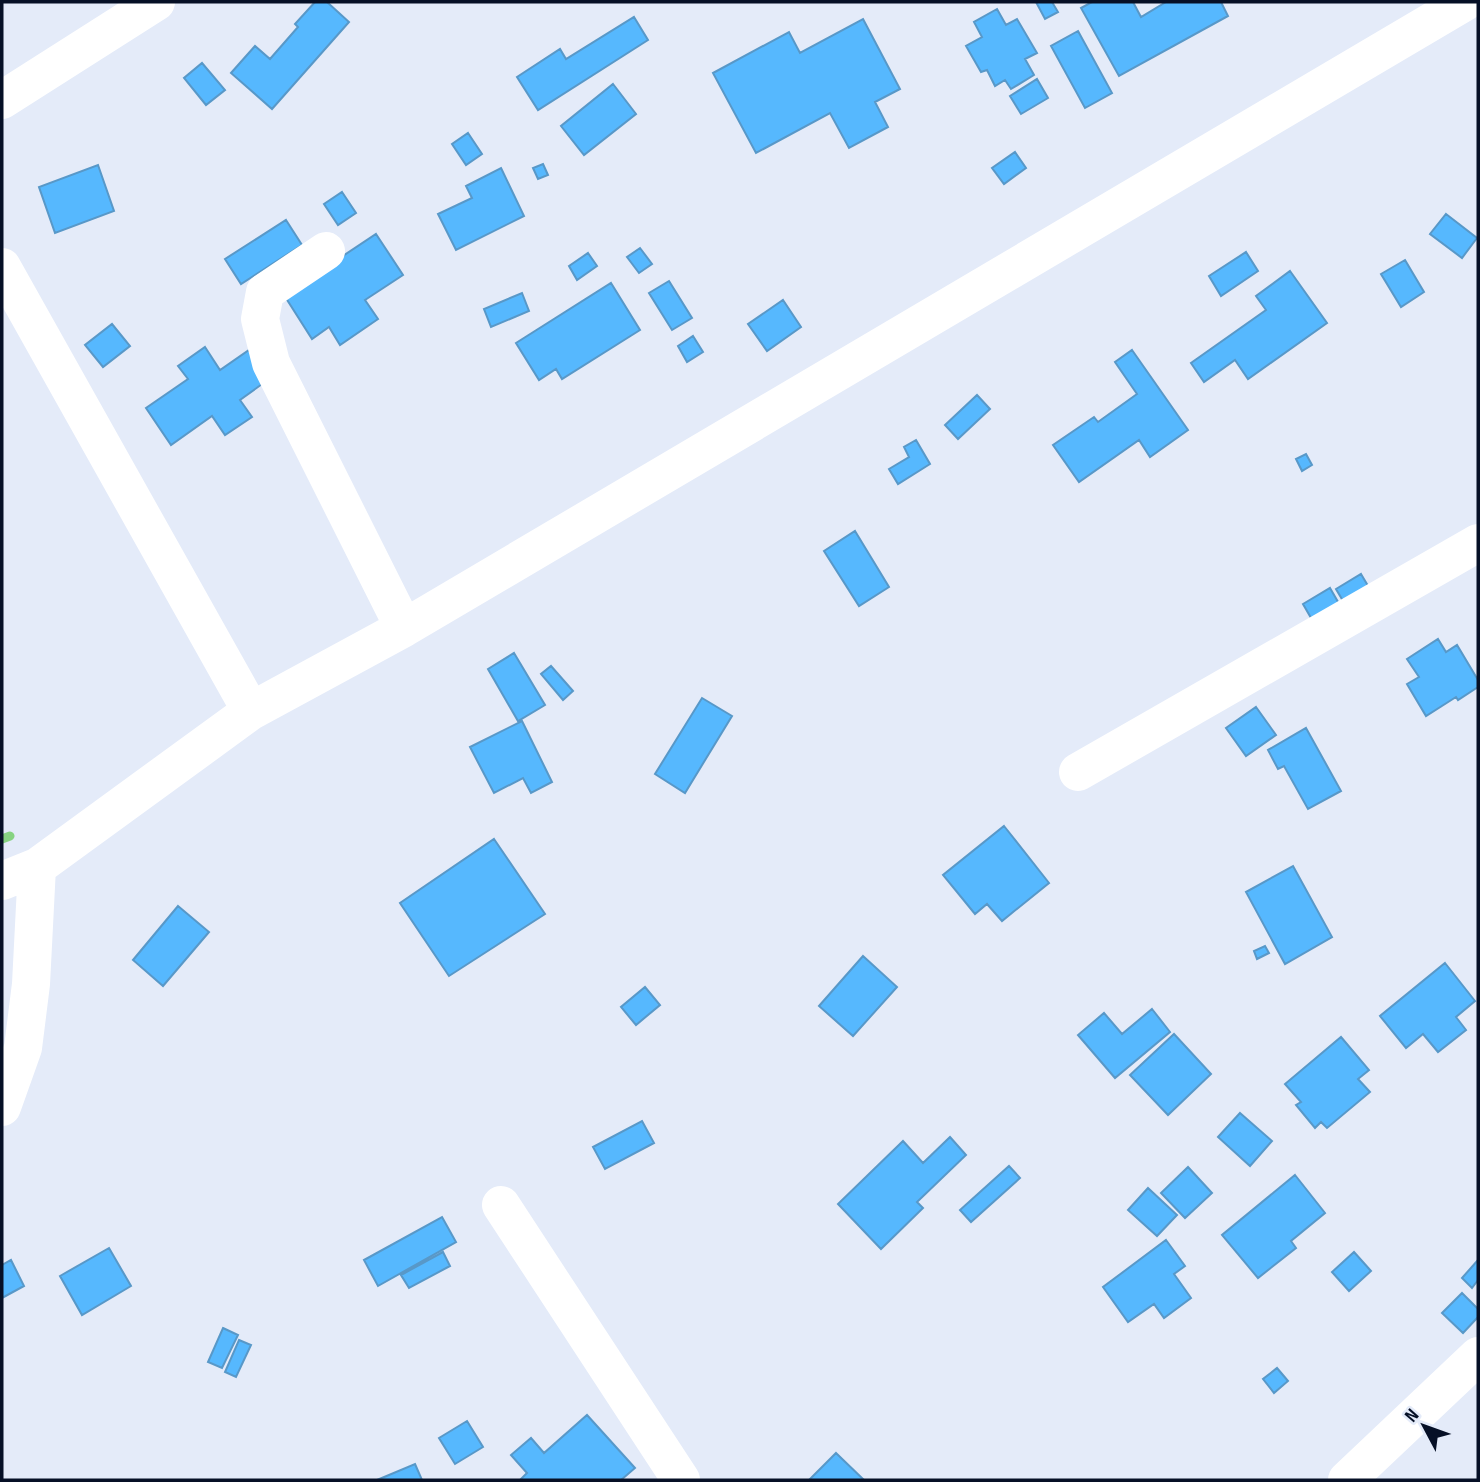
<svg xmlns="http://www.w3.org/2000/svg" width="1480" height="1482" viewBox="0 0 1480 1482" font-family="'Sofia Sans Condensed',sans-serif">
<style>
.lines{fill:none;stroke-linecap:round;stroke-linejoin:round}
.stream{stroke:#86d381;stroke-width:9}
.building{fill:#56b8fe;stroke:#5898c8;stroke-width:2}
.minor{stroke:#fff;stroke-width:38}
</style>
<rect width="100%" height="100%" fill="#e4ebf9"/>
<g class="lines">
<path class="stream" d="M2,839L10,836"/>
</g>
<path class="building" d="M315,2H327L349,22L272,109L231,73L255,46L270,59L298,27L295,24Z
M1036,2H1052L1058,12L1045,19Z
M1092,2H1133L1141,17L1166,2H1221L1228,16L1119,76L1081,8Z
M997,9L1006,25L1017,19L1037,53L1025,59L1034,75L1011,89L1005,80L995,86L987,70L981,72L966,46L982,37L974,22Z
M634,17L648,40L538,110L517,77L560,49L566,59Z
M863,19L900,89L875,102L888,127L849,148L830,113L756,153L713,73L789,32L800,53Z
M1078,31L1112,93L1085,108L1051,46Z
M202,63L225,90L206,105L184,78Z
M1037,79L1048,98L1021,114L1010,96Z
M613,84L636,114L584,155L561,126Z
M468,133L482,154L466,165L452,144Z
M1015,152L1026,168L1004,184L992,168Z
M543,164L548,175L538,179L533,168Z
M98,165L114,211L55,233L39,187Z
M501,168L524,216L456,250L438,214L472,198L466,186Z
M342,192L356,213L338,225L324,204Z
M1446,214L1477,238L1462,258L1430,234Z
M286,220L302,245L241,284L225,259Z
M376,234L403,275L365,300L378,319L340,345L329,327L312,339L284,295Z
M640,248L652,264L639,273L627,257Z
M1246,252L1258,271L1221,296L1209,276Z
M588,253L597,266L577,280L569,266Z
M1405,260L1424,292L1401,307L1381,274Z
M1290,271L1327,323L1248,379L1235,360L1204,382L1191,363L1266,310L1256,296Z
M669,281L692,318L672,330L649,293Z
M611,283L640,330L562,379L556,369L539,380L516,343Z
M522,293L529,311L491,327L484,309Z
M783,300L801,327L767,351L748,324Z
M112,324L130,346L103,367L85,345Z
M693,336L703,352L687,362L678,346Z
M205,347L220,370L249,350L269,379L240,400L252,417L225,435L212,416L171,445L146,408L188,379L178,366Z
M1132,350L1188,430L1150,457L1139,440L1079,482L1053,445L1094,417L1098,422L1137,394L1115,362Z
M977,395L990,409L958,439L945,425Z
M916,440L930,464L898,484L889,469L909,457L904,447Z
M1306,454L1312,465L1302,471L1296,459Z
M855,531L889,587L859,606L824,551Z
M1361,574L1374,596L1349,611L1336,589Z
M1330,588L1345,614L1318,630L1303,604Z
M1438,639L1446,652L1457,645L1478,680V687L1458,700L1456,697L1426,716L1407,684L1419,677L1407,659Z
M514,653L545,705L518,721L488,669Z
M551,666L573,691L563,700L541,674Z
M702,698L732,716L685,793L655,774Z
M1256,707L1276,735L1246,756L1226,728Z
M522,721L552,782L531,793L523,778L494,793L470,747Z
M1306,728L1341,791L1308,809L1284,766L1278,769L1268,750Z
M1004,826L1049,883L1002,921L987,904L975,914L943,875Z
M494,839L545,914L449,976L400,903Z
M1293,866L1332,937L1285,964L1246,892Z
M178,906L209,932L163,986L133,960Z
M1265,946L1269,953L1257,959L1254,951Z
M863,956L897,987L853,1036L819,1006Z
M1445,963L1475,1001L1456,1017L1466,1030L1438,1052L1423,1034L1406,1048L1380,1016Z
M645,987L660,1005L636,1025L621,1007Z
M1152,1009L1170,1032L1115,1078L1078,1035L1104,1013L1122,1034Z
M1174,1034L1211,1074L1168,1115L1130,1075Z
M1341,1037L1369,1070L1358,1079L1370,1092L1327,1128L1321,1122L1315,1128L1296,1105L1301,1102L1285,1084Z
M1240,1113L1272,1141L1250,1166L1218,1137Z
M642,1121L654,1143L605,1169L593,1147Z
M950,1137L966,1155L917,1202L923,1208L881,1249L838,1204L903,1141L923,1163Z
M1009,1166L1020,1178L971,1222L960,1210Z
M1188,1167L1212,1193L1185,1218L1161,1193Z
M1295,1175L1325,1213L1291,1241L1296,1248L1258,1278L1222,1235Z
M1148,1188L1177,1215L1157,1236L1128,1210Z
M442,1217L456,1242L378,1286L364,1260Z
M1166,1240L1185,1266L1174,1274L1191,1298L1164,1318L1154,1304L1128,1322L1103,1287Z
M109,1248L131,1286L82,1315L60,1276Z
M443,1252L450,1266L409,1288L401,1275Z
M1354,1252L1371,1271L1349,1291L1332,1272Z
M11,1260L24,1286L2,1298V1265Z
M1478,1260V1280L1472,1288L1462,1278Z
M1462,1293L1478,1309V1317L1463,1333L1442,1313Z
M223,1328L238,1335L222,1368L208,1362Z
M239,1340L251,1345L236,1377L225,1372Z
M1277,1368L1288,1381L1274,1393L1263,1379Z
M587,1415L635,1468L621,1480H520L527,1473L511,1455L531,1438L544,1453Z
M467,1421L483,1447L455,1464L439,1438Z
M836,1453L864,1480H809Z
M415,1464L422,1480H377Z"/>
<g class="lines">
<path class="minor" d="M2,100L156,2
M326,251L265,292L260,319L271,363L404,628
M2,267L251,711
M1078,772L1478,543
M2,881L37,867L251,711L404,628L1465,2
M2,1107L23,1048L31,984L37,867
M501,1205L681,1480
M1347,1480L1478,1356"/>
</g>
<rect width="1480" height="1482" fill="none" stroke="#061026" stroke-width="7"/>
<g transform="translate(1424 1426) rotate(311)" stroke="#e4ebf9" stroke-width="5" paint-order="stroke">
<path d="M0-5L12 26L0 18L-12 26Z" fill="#061026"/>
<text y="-10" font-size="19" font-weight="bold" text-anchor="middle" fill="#061026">N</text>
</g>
</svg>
